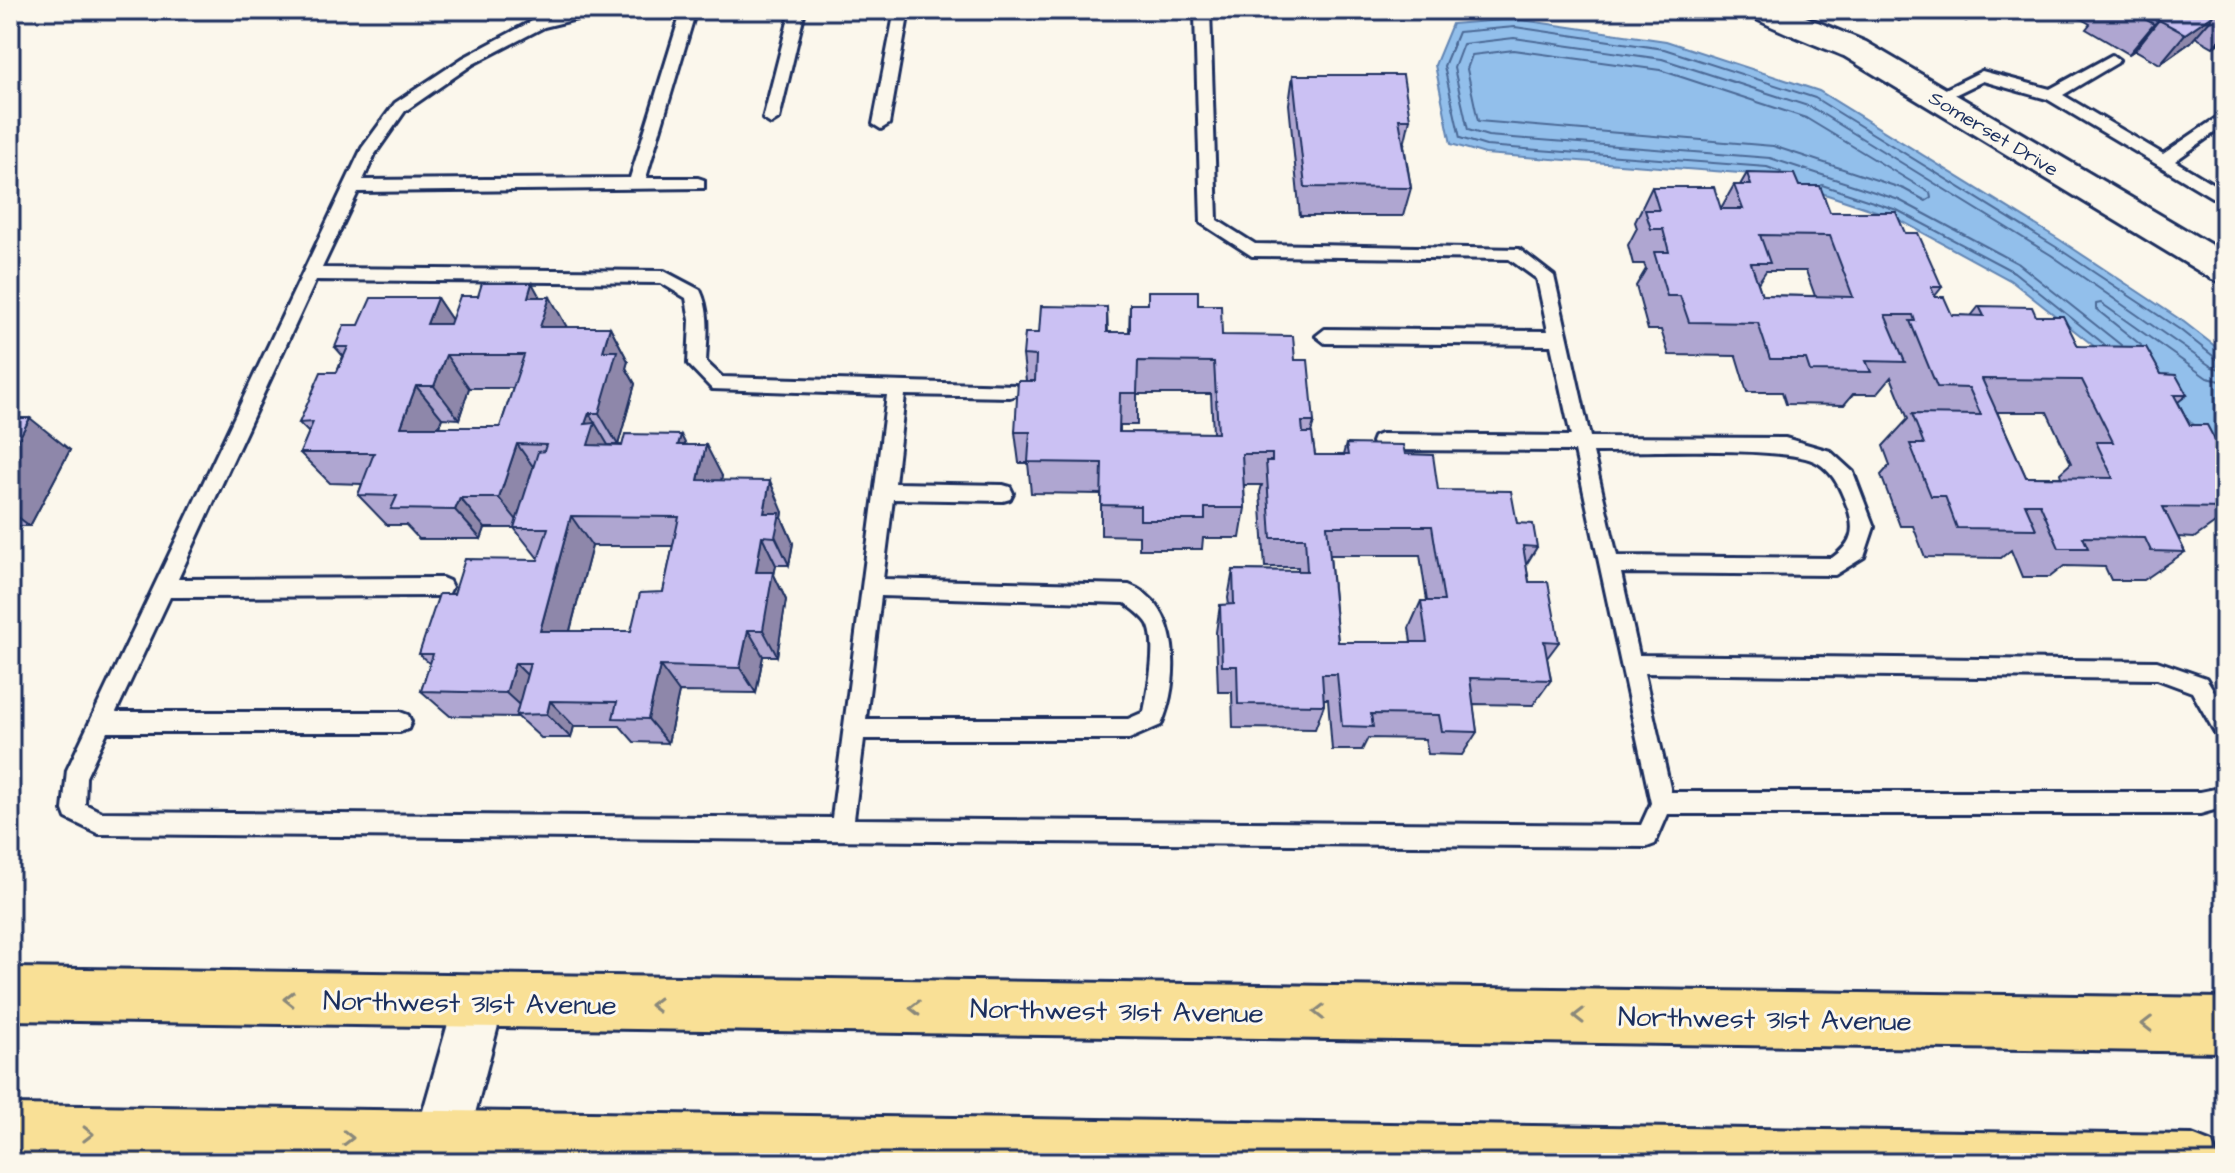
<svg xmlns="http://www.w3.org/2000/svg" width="2235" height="1173" viewBox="0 0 2235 1173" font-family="'Architects Daughter',sans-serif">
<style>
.water{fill:#92bfeb;stroke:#6285b3;stroke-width:2}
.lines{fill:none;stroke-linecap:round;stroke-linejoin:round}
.shore{stroke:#4b6996;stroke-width:2}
.service-casing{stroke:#1b2f5e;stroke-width:6}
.minor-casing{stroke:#1b2f5e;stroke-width:6}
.primary-casing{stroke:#1b2f5e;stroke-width:6}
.service{fill:#fbf7ec;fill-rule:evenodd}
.minor{fill:#fbf7ec;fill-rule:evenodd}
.primary{fill:#f9e096;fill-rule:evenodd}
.wall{fill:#afa6d1;stroke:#1b2f5e;stroke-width:2;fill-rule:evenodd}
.shaded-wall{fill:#8e87aa;stroke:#1b2f5e;stroke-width:2}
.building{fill:#cbc1f3;stroke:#1b2f5e;stroke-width:2;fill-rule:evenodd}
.oneway{stroke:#8a887a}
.labels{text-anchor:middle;stroke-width:6;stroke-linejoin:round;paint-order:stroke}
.far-street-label{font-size:20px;fill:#1b2f5e;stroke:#fbf7ec}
.near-street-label{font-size:28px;fill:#1b2f5e;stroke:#fbf7ec}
</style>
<rect width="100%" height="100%" fill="#fbf7ec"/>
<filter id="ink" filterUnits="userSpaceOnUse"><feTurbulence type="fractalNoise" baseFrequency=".0125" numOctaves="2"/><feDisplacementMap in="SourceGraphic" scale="16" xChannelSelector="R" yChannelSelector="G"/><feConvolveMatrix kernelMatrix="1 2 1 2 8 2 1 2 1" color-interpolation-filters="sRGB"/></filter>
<g filter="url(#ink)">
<path class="water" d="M1515,19L1666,41L1819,91L2060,240L2184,322L2225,354V449L2010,280L1894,217L1767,175L1485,154L1451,144L1435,65L1452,24Z"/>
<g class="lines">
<path class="shore" d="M1514,50L1660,70L1806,118L1930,193L1931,198L1926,201L1904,189L1773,146L1478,121L1467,69L1472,55Z
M1781,172L1767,167L1486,146L1460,138L1444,66L1458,32L1515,27L1664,49L1815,98L2056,247L2179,329L2217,359L2225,360
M1822,185L1897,210L2014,272L2104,344
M2121,345L2019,264L1899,200L1770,158L1488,136L1468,130L1454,68L1463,44L1514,38L1662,59L1811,107L2051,255L2212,367L2225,370
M2141,345L2096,309V304L2101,303L2207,378L2225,382"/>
<g class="service-casing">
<path id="service" d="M576,10H603L601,13L544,27L473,64L405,111L375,154L363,180L630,178L682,10H696L646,178H698L704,180V188L358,192L322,268L664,271L700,290C711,313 707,338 706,362L722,377L1016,385L1019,390L1016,395L1010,397L905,395L895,483L1003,485L1010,487L1013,493L1010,499L1003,501L893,499L883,579L1129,585C1182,604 1180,682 1161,725L1129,739H864L854,819L1641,825L1651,803L1575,451L1381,450L1374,447L1372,442L1374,437L1381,434L1571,436L1551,345L1325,343L1316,336L1325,329L1548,331L1537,279L1509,259L1252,256L1201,223L1195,15H956L949,10H1210L1217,220L1255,244L1519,249L1554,276L1590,437L1785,438L1830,451L1853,472L1874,527L1864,557L1835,575L1621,573L1639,655L2157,661L2206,678L2225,709V739L2217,736L2192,692L2157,679L1644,673L1671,792H2200L2225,787V807L2200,814H1668L1655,844L1647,847L99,834L66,818L63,810L67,770L362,148L395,103L463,58L534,20ZM316,280L661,283L686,298L690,320L688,364L712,389L887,395L832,818L101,812L85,804L86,777L107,732H400L408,729L411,722L408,715L400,712H116L170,597L442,596L449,593L452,587L449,581L442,578L178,579ZM1593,452C1635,452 1791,445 1818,463C1835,474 1841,490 1848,508C1856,532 1852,543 1832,558L1617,556ZM881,596L1125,603C1133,609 1143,616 1148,624C1158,643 1148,691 1144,712L1128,719H866Z
M791,10H805L779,119L771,124L763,119Z
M895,10H909L889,124L881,129L873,124Z
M2112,55L2119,60L2117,63L2063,95L2163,154L2225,112V125L2175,161L2225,191V205L2047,99L1983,81L1940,102L1935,103L1927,98L1982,71L2050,89Z"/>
</g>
<g class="minor-casing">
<path id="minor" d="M1742,10H1789L1866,42L2225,253V283L2212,279L1844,56C1827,49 1748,19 1742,10Z
M479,978L497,985L504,1003L462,1163H408L454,1003L461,985Z"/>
</g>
<g class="primary-casing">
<path id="primary" d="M10,968L2225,998V1052L10,1020Z
M10,1105L2192,1135L2212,1143L2220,1163L10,1161Z"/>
</g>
<use href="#service" class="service"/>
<use href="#minor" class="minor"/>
<use href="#primary" class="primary"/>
</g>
<path class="wall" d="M1881,10H1917L1899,21Z
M1947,10H1999L1990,16L1981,11L1966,21Z
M2068,10H2225V39L2213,47L2195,37L2191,42L2160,64L2135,50L2129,54L2086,29L2090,24L2067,11Z
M1293,75L1410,119L1404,145L1411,188L1403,216H1300L1289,104Z
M1747,173L1799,186L1830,212L1905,233L1942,287L1935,296L1952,315L1971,316L1979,306L2036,316L2078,346L2161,374L2187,395L2178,402L2190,425L2225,459V516L2194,538L2178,537L2185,552L2144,580H2111L2105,567L2064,566L2050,577H2022L2011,550L2001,558L1925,557L1913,526H1900L1881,475L1890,465L1883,446L1908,419L1891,377L1877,394H1853L1844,405L1786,404L1782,392H1747L1736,356L1669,355L1661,330H1648L1636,286L1646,269L1644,264H1633L1628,245L1637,228L1635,222L1652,187L1721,208L1734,185H1740ZM1766,271H1806L1815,296L1762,295L1758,283ZM1997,412H2047L2071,463L2060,473L2061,477H2026Z
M540,297L567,327H610L628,361L626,368L635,384L618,445H608H686L722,476L721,481L783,512L782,518L793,543L789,565H776L774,575L786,600L777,656H763L756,693L679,692L668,743L634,742L620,726H574L571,738H541L518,717L450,716L421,691L430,664L419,654L454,594L538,560L539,557H537L514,528H485L481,539H419L406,525H387L358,495L362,484L330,483L300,453L309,433L299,423L337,372L343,356L335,347L359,325L437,298L451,319ZM469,388H513L500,427H439L442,418L459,419ZM592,546H673L663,592L631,631H570Z
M1130,304L1198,305L1222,335L1295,360L1314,422L1311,433L1315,455H1343L1346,444L1405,454L1438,490L1517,523L1537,547L1526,565L1529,582L1559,642L1547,658L1551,680L1533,705L1473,704L1477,732L1462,755L1428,754L1425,739L1368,738L1362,750H1332L1328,699H1324V705L1315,729L1233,728L1232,692H1218L1216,632L1220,605H1229L1228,598L1233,570L1298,571V567H1265L1260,492L1262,485H1244L1245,508L1240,538H1203L1202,549H1139V536L1101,535V494L1031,493L1028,463H1019L1015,432L1026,381L1023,355L1039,333L1107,307L1108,332H1129ZM1137,394H1211L1213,433L1120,432V425H1137ZM1330,555H1420L1427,601H1421L1409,628L1411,642H1338Z
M10,418L70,450L30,526H10Z"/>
<path class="shaded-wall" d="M1906,10H1917L1899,21Z
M1973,10H1982L1966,21Z
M2217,12L2191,42L2160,64L2185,34Z
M2159,20L2135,50L2129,54L2154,24Z
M2225,34V39L2213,47Z
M532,283L546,308L550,297L569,331L540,327L528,297Z
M437,298L460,332L427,324Z
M610,327L628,361L626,368L635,384L618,445L599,413L603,351Z
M446,355L469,388L459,419L434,386Z
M416,386L442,418L427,458L401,427Z
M589,413L614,455L588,445L585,424Z
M30,418L70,450L30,526L10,511V455Z
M681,435L697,467L678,445Z
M517,444L539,475L523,528L499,498Z
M706,445L722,476L714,511L698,480Z
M770,481L783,512L782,518L793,543L789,565L764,513Z
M460,498L485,528L481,539L455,510Z
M571,516L592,546L563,657L540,631Z
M762,536L776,565L774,575L786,600L777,656L763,630L756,572Z
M748,630L763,656L756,693L740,668Z
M515,663L540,688L529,714L506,693Z
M660,666L679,692L668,743L648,719Z
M550,701L574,726L571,738L547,714Z"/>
<path class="building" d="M2128,10H2213L2217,12L2185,34L2159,20L2154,24Z
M1293,75H1403L1410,119H1399L1411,188L1305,187Z
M1747,173L1794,174L1799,186H1820L1830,212H1896L1905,233H1918L1942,287H1931L1935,297H1944L1952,315L1984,316L1979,306L2032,307L2036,316H2063L2078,346L2146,347L2161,374L2176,375L2187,395H2174L2190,425H2207L2225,459V476H2220L2225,485V508L2163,507L2185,552L2151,551L2145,538L2083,537L2088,548H2059L2040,504H2025L2036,529L1957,528L1945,496H1931L1910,444H1924L1912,414L1981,415L1969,388L1937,387L1910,321H1915L1913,315H1885L1905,362L1866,361L1871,372L1810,371L1806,359H1770L1758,323L1689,322L1680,296H1667L1654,252H1669L1663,229H1651L1645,210H1659L1652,187H1714L1721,209H1743L1734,185H1751ZM1760,235L1830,236L1853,297L1762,295L1751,263H1770ZM1982,379L2082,380L2113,442H2096L2113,478L2026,477Z
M482,283H532L528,297H550L540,327H610L603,351H617L599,413H589L585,424L595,423L588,445L622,446L625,434L681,435L678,445H706L698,480L770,481L764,513H780L775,537L762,536L756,572H773L763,630H748L740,668L660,666L648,719L613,718L617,702L550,701L547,714L516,715L530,663H515L506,693L421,691L433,654H419L439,594H454L465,559L538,560L548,528H514L538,452L544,451L546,445L517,444L499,498H460L455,510L391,509L397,496L358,495L374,453H300L313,422L299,423L321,372H337L348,347H335L344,325H359L371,298H437L427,324H450L460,296H478ZM446,355H524L500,427H401L416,386H434ZM571,516L679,517L663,592L640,593L631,631H540Z
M1148,291H1198V305H1221L1222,335L1293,336L1295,360H1308L1314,422H1302L1303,433H1312L1315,455H1348L1346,444L1403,445L1405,454L1433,455L1438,490L1511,491L1517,523L1533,524L1537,547L1523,546L1529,582H1548L1559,642L1544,641L1551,680L1470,678L1477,732L1442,731L1439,715L1371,714L1373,727L1342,726L1337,674H1322L1324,705L1238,704L1237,666H1222L1220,605L1234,604L1233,570L1307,571L1305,538H1271L1266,461H1272V454H1242L1245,508H1205V520H1140V506L1101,505L1102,463L1028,462L1030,432H1015L1018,381H1035L1036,356L1023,355L1025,333H1039L1041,306L1107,307V332H1130V304H1148ZM1138,361L1214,362L1218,433L1119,432L1120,393H1137ZM1327,526H1432L1444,601H1421L1427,642H1338Z
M10,418H30L10,455Z"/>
<defs><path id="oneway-chevron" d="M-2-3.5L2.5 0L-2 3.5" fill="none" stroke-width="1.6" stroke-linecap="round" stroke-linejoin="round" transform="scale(2)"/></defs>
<g class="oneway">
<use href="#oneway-chevron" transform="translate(289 999) rotate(-179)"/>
<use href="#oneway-chevron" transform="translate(655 1005) rotate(-179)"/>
<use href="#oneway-chevron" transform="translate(915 1008) rotate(-179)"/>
<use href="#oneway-chevron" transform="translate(1319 1012) rotate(-179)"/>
<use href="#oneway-chevron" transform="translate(1579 1016) rotate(-179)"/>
<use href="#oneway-chevron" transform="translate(2147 1024) rotate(-179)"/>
<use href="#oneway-chevron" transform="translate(88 1134) rotate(1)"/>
<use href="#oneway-chevron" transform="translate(348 1138) rotate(1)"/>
</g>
</g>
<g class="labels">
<g class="far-street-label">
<text transform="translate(1994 133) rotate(31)" y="7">Somerset Drive</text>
</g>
<g class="near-street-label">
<text transform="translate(470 1002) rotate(1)" y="10">Northwest 31st Avenue</text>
<text transform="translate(1117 1010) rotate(1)" y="10">Northwest 31st Avenue</text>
<text transform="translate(1765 1018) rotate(1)" y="10">Northwest 31st Avenue</text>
</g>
</g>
<rect width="2235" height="1173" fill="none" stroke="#fbf7ec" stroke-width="40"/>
<rect x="20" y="20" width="2195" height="1133" fill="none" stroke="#1b2f5e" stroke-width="3" filter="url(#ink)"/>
</svg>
